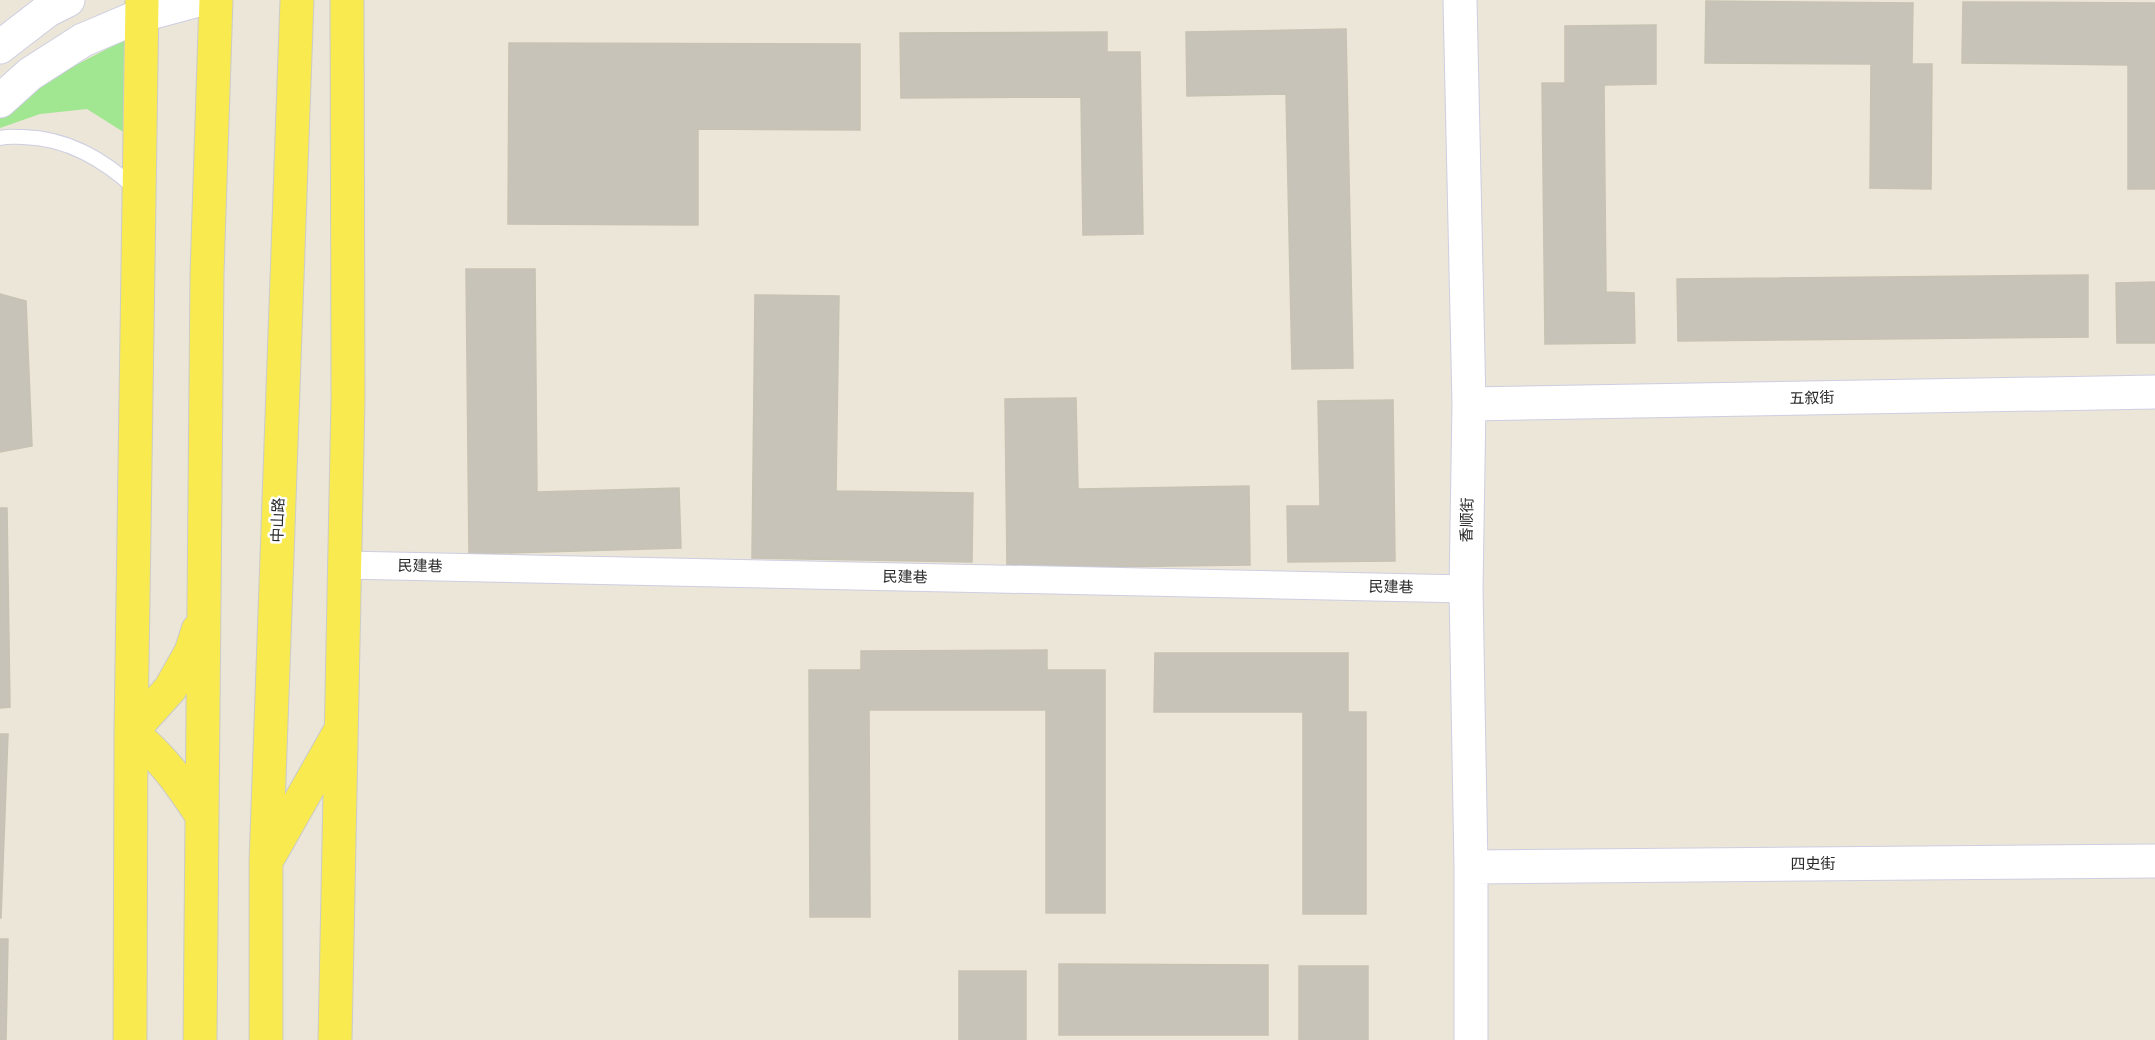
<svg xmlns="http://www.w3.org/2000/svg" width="2155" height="1040" viewBox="0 0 2155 1040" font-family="'DejaVu Sans','Noto Sans SC',sans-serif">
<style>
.green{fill:#a1e690}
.building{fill:#c7c3b8;stroke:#c7c2b2;stroke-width:1.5}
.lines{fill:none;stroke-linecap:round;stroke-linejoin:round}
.lane-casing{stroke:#cdcee2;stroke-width:16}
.street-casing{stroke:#cdcee2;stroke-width:29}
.secondary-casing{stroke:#cdcee2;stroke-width:35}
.primary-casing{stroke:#cbcbcb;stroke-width:35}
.lane{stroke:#fff;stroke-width:14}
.street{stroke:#fff;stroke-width:27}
.secondary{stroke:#fff;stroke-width:33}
.primary{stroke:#f9ea4f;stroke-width:33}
.labels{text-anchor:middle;stroke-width:5;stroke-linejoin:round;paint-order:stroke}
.street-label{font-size:15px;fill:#282828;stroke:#fff}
</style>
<rect width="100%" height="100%" fill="#ece6d8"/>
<path class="green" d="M151,26L155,152L87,109L40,114L0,128V116L5,102Z"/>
<path class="building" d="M1706,1L1913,3L1912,64H1932L1931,189L1870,188L1871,64L1705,63Z
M1963,2L2155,3V189H2128V65L1962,63Z
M1656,25V84L1604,85L1606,292L1634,293L1635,343L1545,344L1542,83H1565V26Z
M1346,29L1353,368L1292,369L1286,94L1187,96L1186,32Z
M1107,32V52H1140L1143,234L1083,235L1081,97L901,98L900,33Z
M509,43L860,44V130L698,129V225L508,224Z
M466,269H535L537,492L679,488L681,548L469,554Z
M2088,275V337L1678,341L1677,279Z
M2155,282V343H2117L2116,283Z
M0,294L26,301L32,446L0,452Z
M755,295L839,296L836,491L973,493L972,562L752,558Z
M1076,398L1078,489L1249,486L1250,565L1007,568L1005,399Z
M1393,400L1395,561L1288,562L1287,506H1320L1318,401Z
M0,508H7L10,707L0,708Z
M1047,650V670H1105V913H1046V710H869L870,917H810L809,670H861V651Z
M1155,653H1348V712H1366V914H1303V712H1154Z
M0,734H8L1,918H0Z
M0,939H8L6,1040H0Z
M1059,964L1268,965V1035H1059Z
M1299,966H1368V1040H1299Z
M959,971H1026V1040H959Z"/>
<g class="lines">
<g class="lane-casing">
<path id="lane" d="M0,138C8,136 15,137 23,137C68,138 104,160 136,189"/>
</g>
<g class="street-casing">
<path id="street" d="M345,565L1466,589"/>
</g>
<g class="secondary-casing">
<path id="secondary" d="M1460,0L1469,404L1466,589L1471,867V1040
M0,47L48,10L68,0
M0,101L30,74L83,40L142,15L198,0
M1469,404L2155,392
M1471,867L2155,861"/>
</g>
<g class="primary-casing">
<path id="primary" d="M198,630L191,652L170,689L131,732C162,757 180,782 202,816
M268,858L339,733
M130,1040L131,732L142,0
M200,1040L207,274L216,0
M266,1040V862L297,0
M335,1040L348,398L347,0"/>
</g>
<use href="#lane" class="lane"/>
<use href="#street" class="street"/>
<use href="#secondary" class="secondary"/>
<use href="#primary" class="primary"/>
</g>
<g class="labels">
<g class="street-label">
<text transform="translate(1812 398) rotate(-1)" y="5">五叙街</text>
<text transform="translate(278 520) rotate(-88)" y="5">中山路</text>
<text transform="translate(1467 520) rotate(-89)" y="5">香顺街</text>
<text transform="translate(420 566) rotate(1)" y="5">民建巷</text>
<text transform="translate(905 577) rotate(1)" y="5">民建巷</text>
<text transform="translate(1391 587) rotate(1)" y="5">民建巷</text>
<text x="1813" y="869">四史街</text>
</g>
</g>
</svg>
